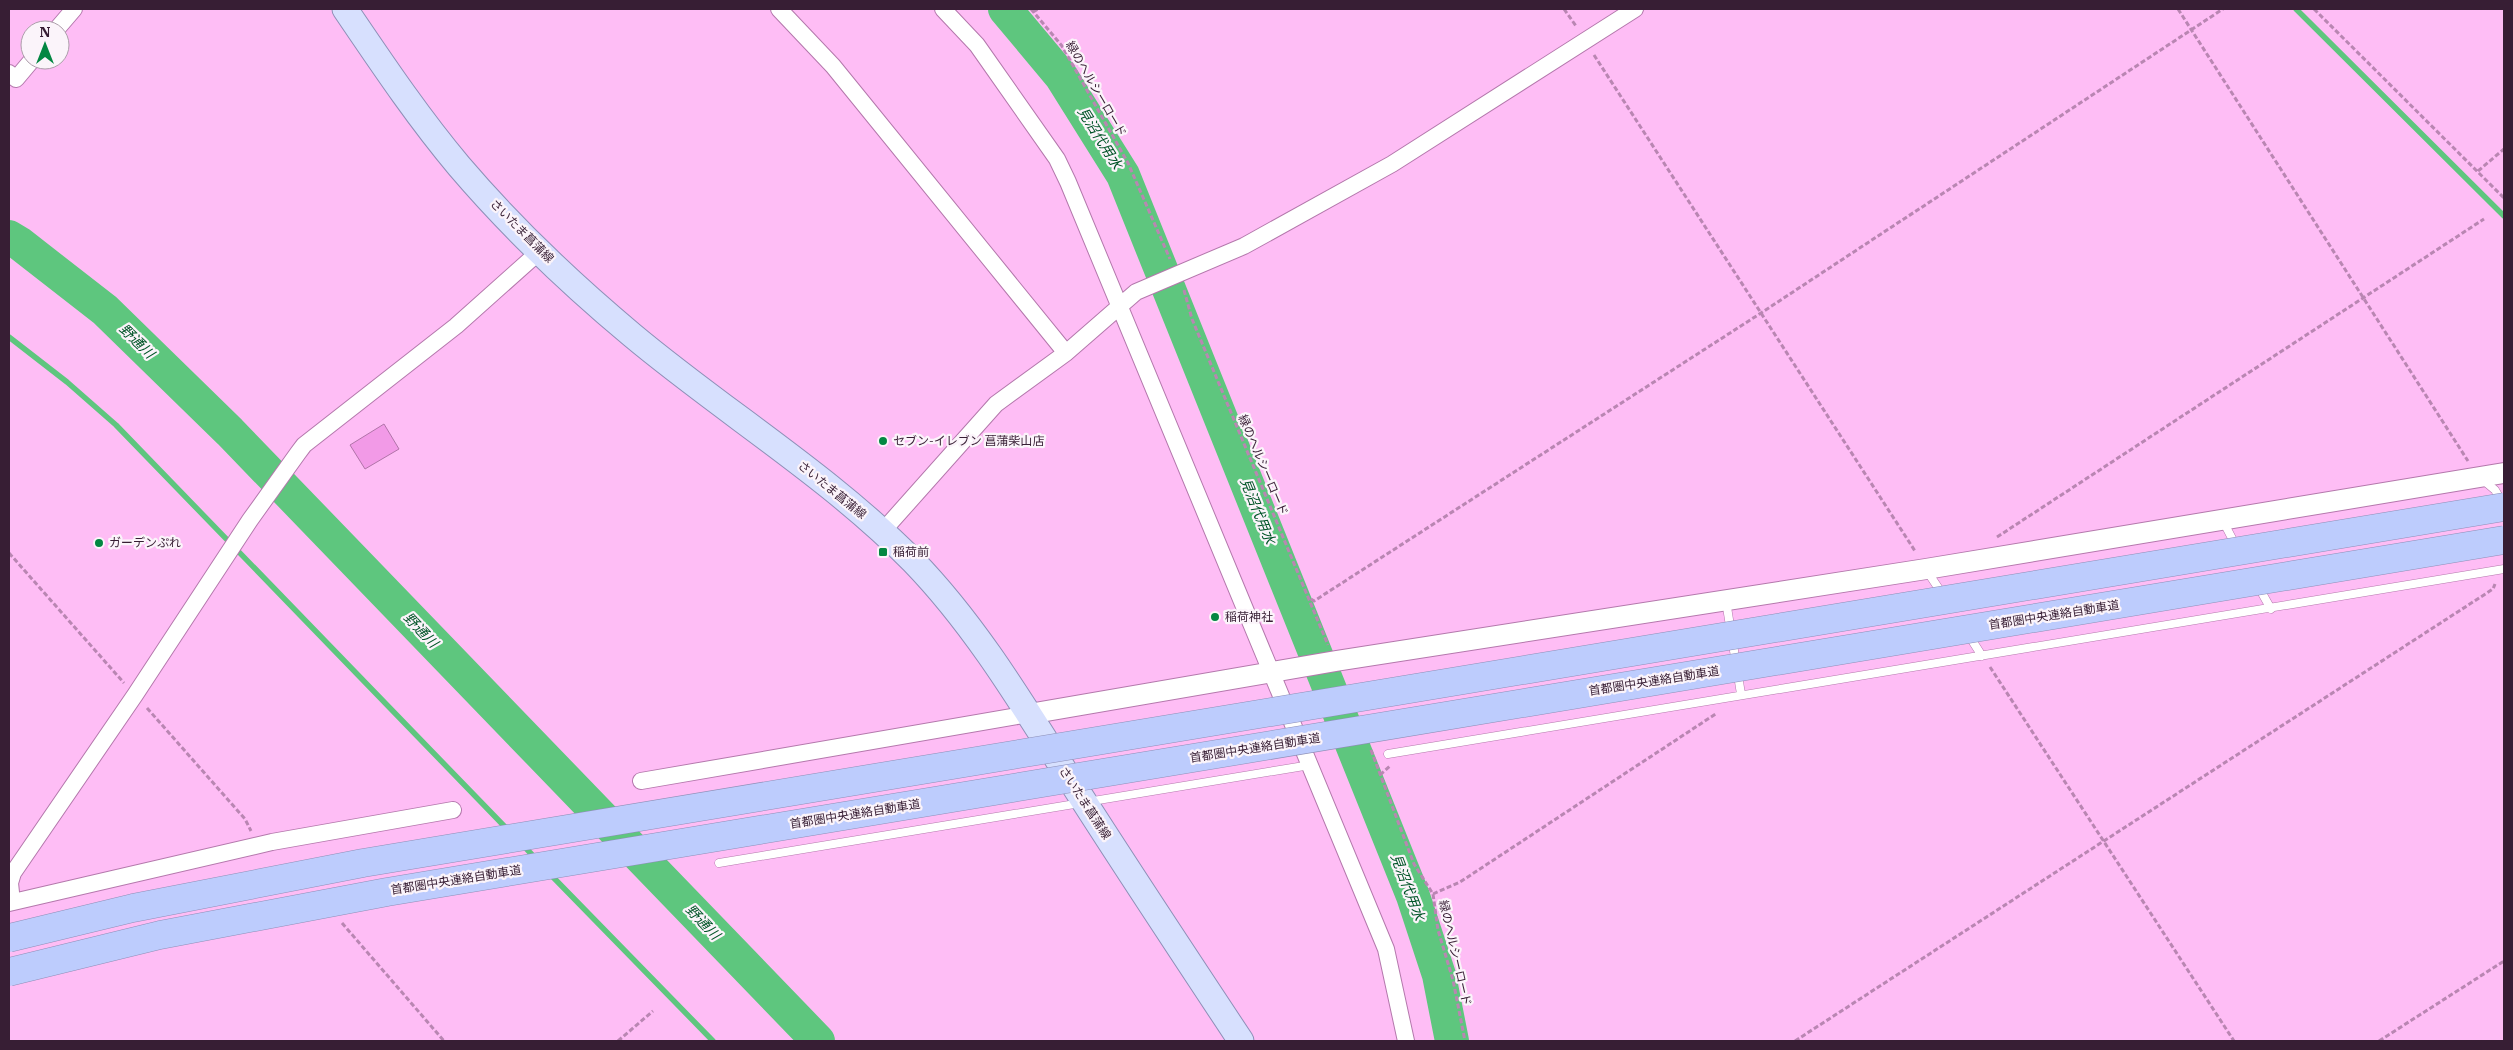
<svg xmlns="http://www.w3.org/2000/svg" width="2513" height="1050" viewBox="0 0 2513 1050" font-family="'IBM Plex Serif','Noto Sans JP',serif">
<style>
.lines{fill:none;stroke-linecap:round;stroke-linejoin:round}
.stream{stroke:#5ec67e;stroke-width:5.5}
.river{stroke:#5ec67e;stroke-width:34}
.building{fill:#f29ae7;stroke:#b174a9}
.service-casing{stroke:#b478ac;stroke-width:9}
.minor-casing{stroke:#b478ac;stroke-width:18}
.tertiary-casing{stroke:#b478ac;stroke-width:22}
.primary-casing{stroke:#8e8fb7;stroke-width:27}
.path{stroke:#b986b2;stroke-width:3;stroke-dasharray:5 2.5;stroke-linecap:butt}
.service{stroke:#fff;stroke-width:8}
.minor{stroke:#fff;stroke-width:16}
.tertiary{stroke:#fff;stroke-width:20}
.primary{stroke:#d7e0fe;stroke-width:25}
.motorway-bridge-casing{stroke:#8e8fb7;stroke-width:29;stroke-linecap:butt}
.motorway-bridge{stroke:#bdccfd;stroke-width:28}
.poi-dot{fill:#038742;stroke:#fbf4fa;stroke-width:2}
.labels{text-anchor:middle;stroke-width:4.5;stroke-linejoin:round;paint-order:stroke}
.street-label{font-size:12px;fill:#371e34;stroke:#fbf4fa}
.poi-label{font-size:12px;fill:#371e34;stroke:#fbf4fa;text-anchor:start}
.water-label{font-size:14px;font-style:italic;fill:#015427;stroke:#fbf4fa}
</style>
<rect width="100%" height="100%" fill="#febdf5"/>
<g class="lines">
<path class="stream" d="M2296,9L2504,216
M9,337L67,382L116,425L508,830
M522,844L536,859
M549,873L713,1041"/>
<path class="river" d="M1005,9L1061,76L1123,175L1413,896L1439,975L1452,1041
M9,237L19,243L105,310L230,432L818,1041"/>
</g>
<path class="building" d="M384,424L399,449L365,469L350,445Z"/>
<g class="lines">
<g class="service-casing">
<path id="service" d="M2482,479L2495,490L2502,502
M2223,521L2236,546
M1927,571L1943,595
M2258,586L2271,609
M1726,601L1741,694
M1968,634L1982,656
M1388,754L2504,569
M719,863L1310,765"/>
</g>
<g class="minor-casing">
<path id="minor" d="M779,9L833,66L1066,353
M943,9L977,45L1057,159L1068,182L1386,949L1406,1041
M56,30L74,9
M9,73L16,79L32,60
M882,532L996,404L1066,353L1136,292L1244,246L1392,164L1635,9
M641,781L1029,714
M12,902L10,883L13,873L135,695L250,520L298,453L304,445L456,326L540,251
M9,903L272,842L453,810"/>
</g>
<g class="tertiary-casing">
<path id="tertiary" d="M1029,714L1336,661L1926,569L2504,473"/>
</g>
<g class="primary-casing">
<path id="primary" d="M345,9C381,62 417,116 459,166C511,227 571,284 632,335C724,412 828,475 913,561C979,629 1027,712 1078,792C1131,875 1186,958 1241,1041"/>
</g>
<path class="path" d="M1031,9L1062,46L1128,163L1170,259
M1564,9L1576,26
M2178,9L2468,461
M2314,9L2504,198
M1033,12L1038,9
M1594,55L1915,551
M2478,171L2504,149
M1184,290L1192,319L1328,645
M1997,537L2484,219
M9,553L124,683
M1311,599L1314,601L1761,313L2223,9
M1990,667L2234,1041
M147,708L245,819L251,831
M1371,750L1414,864L1433,894L1438,930L1453,980L1465,1041
M1380,775L1390,766
M1433,894L1460,882L1717,713
M342,923L444,1041
M618,1041L653,1011
M1795,1041L2493,589L2495,584
M2379,1041L2504,961"/>
<use href="#service" class="service"/>
<use href="#minor" class="minor"/>
<use href="#tertiary" class="tertiary"/>
<use href="#primary" class="primary"/>
<g class="motorway-bridge-casing">
<path id="motorway-bridge" d="M9,938L133,908L363,863L2504,507
M9,972L160,935L387,892L2504,540"/>
</g>
<use href="#motorway-bridge" class="motorway-bridge"/>
</g>
<g class="poi-dot">
<circle cx="883" cy="441" r="5"/>
<circle cx="99" cy="543" r="5"/>
<rect x="878" y="547" width="10" height="10" rx="2.5"/>
<circle cx="1215" cy="617" r="5"/>
</g>
<g class="labels">
<g class="street-label">
<text transform="translate(1096 89) rotate(60)" y="4">緑のヘルシーロード</text>
<text transform="translate(522 231) rotate(45)" y="4">さいたま菖蒲線</text>
<text transform="translate(1263 465) rotate(67)" y="4">緑のヘルシーロード</text>
<text transform="translate(832 490) rotate(39)" y="4">さいたま菖蒲線</text>
<text transform="translate(2054 615) rotate(-9)" y="4">首都圏中央連絡自動車道</text>
<text transform="translate(1654 681) rotate(-9)" y="4">首都圏中央連絡自動車道</text>
<text transform="translate(1255 748) rotate(-9)" y="4">首都圏中央連絡自動車道</text>
<text transform="translate(1085 803) rotate(57)" y="4">さいたま菖蒲線</text>
<text transform="translate(855 814) rotate(-9)" y="4">首都圏中央連絡自動車道</text>
<text transform="translate(456 880) rotate(-9)" y="4">首都圏中央連絡自動車道</text>
<text transform="translate(1455 953) rotate(77)" y="4">緑のヘルシーロード</text>
</g>
<g class="poi-label">
<text x="893" y="445">セブン-イレブン 菖蒲柴山店</text>
<text x="109" y="547">ガーデンぷれ</text>
<text x="893" y="556">稲荷前</text>
<text x="1225" y="621">稲荷神社</text>
</g>
<g class="water-label">
<text transform="translate(1100 138) rotate(58)" y="5">見沼代用水</text>
<text transform="translate(137 341) rotate(44)" y="5">野通川</text>
<text transform="translate(1258 511) rotate(68)" y="5">見沼代用水</text>
<text transform="translate(421 630) rotate(46)" y="5">野通川</text>
<text transform="translate(1408 887) rotate(69)" y="5">見沼代用水</text>
<text transform="translate(703 922) rotate(46)" y="5">野通川</text>
</g>
</g>
<rect width="2513" height="1050" fill="none" stroke="#371e34" stroke-width="20"/>
<g transform="translate(45 45)"><circle r="24" fill="#fbf4fa" stroke="#ad9eab"/>
<path d="M0-4L9 19L0 12L-9 19Z" fill="#038742"/>
<text y="-8" font-size="14" font-weight="bold" text-anchor="middle" fill="#371e34">N</text>
</g>
</svg>
